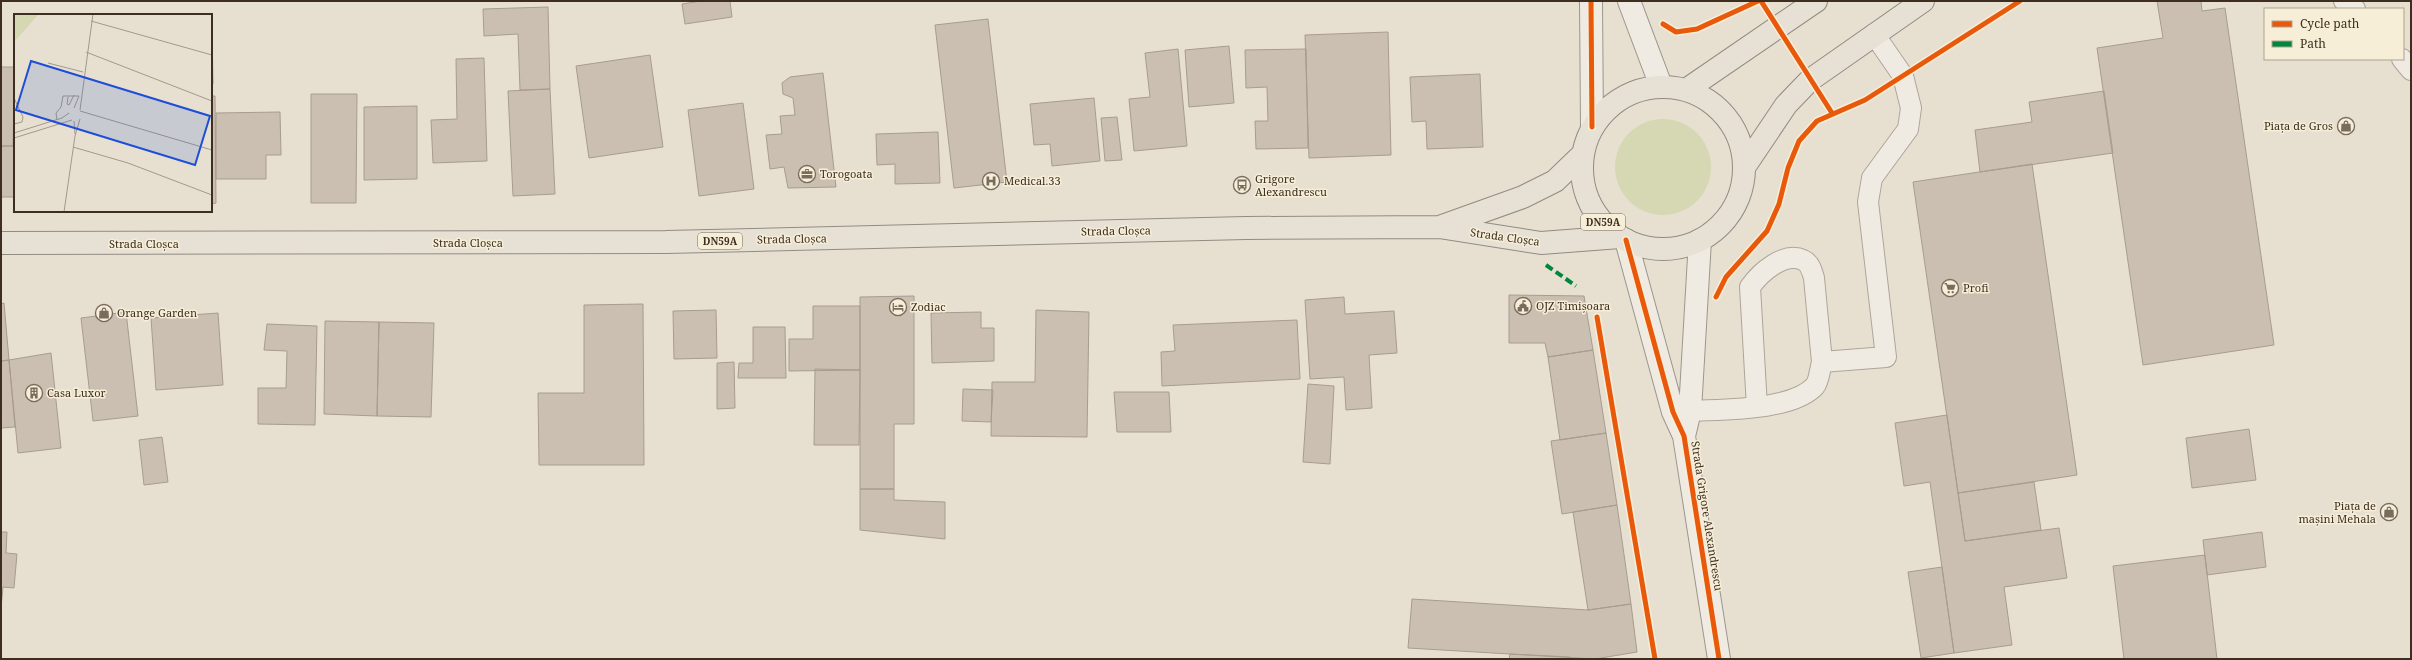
<svg xmlns="http://www.w3.org/2000/svg" width="2412" height="660" viewBox="0 0 2412 660" font-family="'Noto Serif',serif">
<style>
.green{fill:#d6d7b3}
.building{fill:#cbbfb2;stroke:#a89c90}
.lines{fill:none;stroke-linecap:round;stroke-linejoin:round}
.lane-casing{stroke:#ada599;stroke-width:22}
.secondary-casing{stroke:#9c958a;stroke-width:24}
.primary-casing{stroke:#928b80;stroke-width:24}
.lane{stroke:#efebe3;stroke-width:20}
.secondary{stroke:#efebe3;stroke-width:22}
.primary{stroke:#e6e1d4;stroke-width:22}
.quiet{stroke:#00873e;stroke-width:4;stroke-dasharray:8 4;stroke-linecap:butt}
.cycleway-casing{stroke:#f7eed8;stroke-width:8}
.cycleway{stroke:#e8590c;stroke-width:5}
.labels{text-anchor:middle;stroke-width:3;stroke-linejoin:round;paint-order:stroke}
.shield{fill:#f7eed8;stroke:#756857;stroke-width:1}
.shield-label{font-size:10px;font-weight:bold;fill:#3d2e20}
.poi-label{font-size:11px;fill:#3d2e20;stroke:#f7eed8;text-anchor:start}
.street-label{font-size:11px;fill:#3d2e20;stroke:#f7eed8}
.inset-road{fill:none;stroke:#a3998a;stroke-width:1}
.view{fill:#1d4ed8;fill-opacity:0.15;stroke:#1d4ed8;stroke-width:2}
.inset-edge{fill:none;stroke:#3d2e20;stroke-width:2}
</style>
<rect width="100%" height="100%" fill="#e7e0d1"/>
<path class="green" d="M1615 167a48 48 0 1 1 96 0a48 48 0 1 1-96 0Z"/>
<path class="building" d="M701,1H730L732,17L685,24L682,4Z
M2157,1H2201L2202,11L2225,8L2274,345L2143,365L2097,48L2163,38Z
M548,7L550,89L520,90L518,34L484,36L483,9Z
M988,19L1007,182L954,188L935,25Z
M211,31H212L213,84H211Z
M1388,32L1391,155L1309,158L1305,35Z
M1229,46L1234,103L1189,107L1185,50Z
M1178,49L1187,146L1134,151L1129,99L1150,97L1145,53Z
M1306,49L1308,148L1256,149L1255,121H1268L1267,87L1246,88L1245,50Z
M650,55L663,147L589,158L576,66Z
M484,58L487,161L433,163L431,120L457,119L456,59Z
M1,67H15L13,146H1Z
M823,73L836,187L788,188L784,167L770,169L766,135L782,134L780,116L795,115L793,98L783,94L782,83L790,77Z
M1480,74L1483,147L1427,149L1426,121L1412,122L1410,77Z
M550,89L555,194L513,196L508,91Z
M2104,91L2113,153L1980,172L1975,130L2032,122L2029,102Z
M311,94H357L356,203H311Z
M211,96H215L216,203L211,204Z
M1094,98L1100,161L1052,166L1050,144L1034,145L1030,104Z
M743,103L754,189L699,196L688,110Z
M417,106V179L364,180V107Z
M280,112L281,155H266V179H216V113Z
M1117,117L1122,160L1105,161L1101,118Z
M938,132L940,183L895,184V164L877,165L876,134Z
M1,146H15V197H1Z
M2032,164L2077,475L1958,493L1913,182Z
M1509,295L1584,296L1593,350L1548,357L1545,343H1509Z
M914,296V424H894V489H860V297Z
M1344,297L1345,314L1394,311L1397,353L1369,355L1372,408L1346,410L1344,377L1310,379L1305,300Z
M4,303L9,360L1,361V304Z
M643,304L644,465H539L538,393H584V305Z
M813,306H860V370L789,371V339H813Z
M716,310L717,358L674,359L673,311Z
M1036,310L1089,312L1087,437L991,436L992,382H1035Z
M126,312L138,416L93,421L81,318Z
M981,312V328H994V361L932,363L931,313Z
M218,313L223,385L156,390L151,318Z
M1297,320L1300,379L1162,386L1161,352L1175,351L1173,325Z
M325,321L379,322L377,416L324,414Z
M379,322L434,323L431,417L377,416Z
M267,324L317,326L315,425L258,424V388H286L287,351L264,350Z
M753,327H785L786,378H738L739,363H753Z
M1593,350L1606,433L1560,440L1548,357Z
M51,353L61,448L18,453L9,360Z
M9,360L15,427L1,428V361Z
M734,362L735,408L717,409V363Z
M815,369L860,370L859,445H814Z
M1308,384L1334,386L1330,464L1303,462Z
M963,389L993,390L991,422L962,421Z
M1114,392H1169L1171,432H1117Z
M1947,415L1965,541L2059,528L2067,578L2004,587L2012,645L1954,653L1930,482L1904,486L1895,423Z
M2249,429L2256,480L2192,488L2186,438Z
M1606,433L1617,505L1562,514L1551,441Z
M162,437L168,482L144,485L139,440Z
M2034,482L2041,530L1965,541L1958,493Z
M860,489H894V500L945,502V539L860,530Z
M1617,505L1631,604L1588,610L1573,512Z
M1,532H7L6,553L17,554L14,588L3,587L1,608Z
M2262,532L2266,567L2207,575L2203,540Z
M2205,555L2217,659H2124L2113,566Z
M1942,567L1954,653L1921,658L1908,572Z
M1412,599L1588,610L1631,604L1637,652L1595,659L1408,648Z
M1510,654L1570,657V659H1509Z"/>
<g class="lines">
<g class="lane-casing">
<path id="lane" d="M2344,1L2355,9
M2402,59L2411,70
M1757,407L1750,287C1760,273 1784,251 1803,260C1810,263 1812,271 1814,278L1822,362
M1690,411C1723,409 1792,411 1815,386C1819,381 1820,369 1822,362L1886,357L1868,202L1872,178L1908,129L1911,108L1903,76L1874,34"/>
</g>
<g class="secondary-casing">
<path id="secondary" d="M1591,1L1592,127
M1629,1L1661,86
M1626,240L1673,412L1684,436L1719,659
M1684,436L1690,411L1700,240"/>
</g>
<g class="primary-casing">
<path id="primary" d="M1582 168a81 81 0 1 1 162 0a81 81 0 1 1-162 0Z
M1686,90L1816,1
M1745,166L1786,105L1810,80L1923,1
M1442,226L1523,197L1555,181L1582,155
M1,243L666,242L1246,228L1439,227L1541,243L1620,237"/>
</g>
<use href="#lane" class="lane"/>
<use href="#secondary" class="secondary"/>
<use href="#primary" class="primary"/>
<path class="quiet" d="M1546,265L1576,286"/>
<g class="cycleway-casing">
<path id="cycleway" d="M1591,1L1592,127
M1761,1L1832,113
M1663,24L1676,32L1697,29L1758,1
M1626,240L1673,412L1684,436L1719,659
M1716,297L1726,277L1767,231L1779,204L1788,168L1799,141L1817,121L1865,100L2020,1
M1597,317L1655,659"/>
</g>
<use href="#cycleway" class="cycleway"/>
</g>
<defs>
<g id="shop-ring" transform="scale(0.9)"><circle r="9.5" fill="#f7eed8" stroke="#786c5e" stroke-width="1.5"/><path d="M-5-2.5h2.3a2.7 3.5 0 0 1 5.4 0H5L5.5 6h-11ZM-1.5-2.5h3a1.5 2.3 0 0 0-3 0Z" fill="#786c5e"/></g>
<g id="office-ring" transform="scale(0.9)"><circle r="9.5" fill="#f7eed8" stroke="#786c5e" stroke-width="1.5"/><path d="M-6-3h4V-5.5h4V-3h4V5H-6ZM-1-4.5V-3h2v-1.5ZM-6 0V1H6V0Z" fill="#786c5e"/></g>
<g id="hospital-ring" transform="scale(0.9)"><circle r="9.5" fill="#f7eed8" stroke="#786c5e" stroke-width="1.5"/><path d="M-5-5h3v3.5h4V-5h3V5h-3V1.5h-4V5h-3Z" fill="#786c5e"/></g>
<g id="bus-ring" transform="scale(0.9)"><circle r="9.5" fill="#f7eed8" stroke="#786c5e" stroke-width="1.5"/><path d="M-5-6H5V4H4V6H2V4H-2V6H-4V4H-5ZM-3.5-4V0h7V-4ZM-3.5 1.2v1.5H-2V1.2ZM2 1.2v1.5H3.5V1.2Z" fill="#786c5e"/></g>
<g id="supermarket-ring" transform="scale(0.9)"><circle r="9.5" fill="#f7eed8" stroke="#786c5e" stroke-width="1.5"/><path d="M-6-5.5h2.5l.6 2H6L4.5 2H-2.5L-4.4-4H-6ZM-1.5 3.2a1.3 1.3 0 1 0 .1 0ZM3 3.2a1.3 1.3 0 1 0 .1 0Z" fill="#786c5e"/></g>
<g id="civic-ring" transform="scale(0.9)"><circle r="9.5" fill="#f7eed8" stroke="#786c5e" stroke-width="1.5"/><path d="M-.6-6.5H3V-4.5H.6V-3L4-1V1h2V6H-6V1h2V-1L-.6-3ZM-1.2 2.5V6h2.4V2.5Z" fill="#786c5e"/></g>
<g id="hotel-ring" transform="scale(0.9)"><circle r="9.5" fill="#f7eed8" stroke="#786c5e" stroke-width="1.5"/><path d="M-6-4.5h1.5V1H6V5H4.5V3h-9V5H-6ZM-4 0a1.8 1.8 0 1 1 3.6 0ZM.5 0V-2.5h3Q6-2.5 6 0Z" fill="#786c5e"/></g>
<g id="building-ring" transform="scale(0.9)"><circle r="9.5" fill="#f7eed8" stroke="#786c5e" stroke-width="1.5"/><path d="M-4-6H4V6H1V3H-1V6H-4ZM-2.5-4.3h1.7v1.8h-1.7ZM.8-4.3h1.7v1.8H.8ZM-2.5-1h1.7V.8h-1.7ZM.8-1h1.7V.8H.8Z" fill="#786c5e"/></g>
</defs>
<g fill-rule="evenodd">
<use href="#shop-ring" x="2346" y="126"/>
<use href="#office-ring" x="807" y="174"/>
<use href="#hospital-ring" x="991" y="181"/>
<use href="#bus-ring" x="1242" y="185"/>
<use href="#supermarket-ring" x="1950" y="288"/>
<use href="#civic-ring" x="1523" y="306"/>
<use href="#hotel-ring" x="898" y="307"/>
<use href="#shop-ring" x="104" y="313"/>
<use href="#building-ring" x="34" y="393"/>
<use href="#shop-ring" x="2389" y="512"/>
</g>
<g class="labels">
<g class="shield">
<rect x="1581" y="214" width="44" height="16" rx="3"/>
<rect x="698" y="233" width="44" height="16" rx="3"/>
</g>
<g class="shield-label">
<text x="1603" y="226">DN59A</text>
<text x="720" y="245">DN59A</text>
</g>
<g class="poi-label">
<text x="2333" y="130" text-anchor="end">Piața de Gros</text>
<text x="820" y="178">Torogoata</text>
<text x="1255" y="183">Grigore<tspan x="1255" dy="13">Alexandrescu</tspan></text>
<text x="1004" y="185">Medical.33</text>
<text x="1963" y="292">Profi</text>
<text x="1536" y="310">OJZ Timișoara</text>
<text x="911" y="311">Zodiac</text>
<text x="117" y="317">Orange Garden</text>
<text x="47" y="397">Casa Luxor</text>
<text x="2376" y="510" text-anchor="end">Piața de<tspan x="2376" dy="13">mașini Mehala</tspan></text>
</g>
<g class="street-label">
<text transform="translate(1116 231) rotate(-1)" y="4">Strada Cloșca</text>
<text transform="translate(1505 237) rotate(8)" y="4">Strada Cloșca</text>
<text transform="translate(792 239) rotate(-1)" y="4">Strada Cloșca</text>
<text x="468" y="247">Strada Cloșca</text>
<text x="144" y="248">Strada Cloșca</text>
<text transform="translate(1707 516) rotate(81)" y="4">Strada Grigore Alexandrescu</text>
</g>
</g>
<g transform="translate(14 14)">
<rect width="198" height="198" fill="#e7e0d1"/>
<path d="M0,0H25L0,28Z" fill="#d6d7b3"/>
<path class="inset-road" d="M77,7L198,41M72,38L198,87M34,49L69,58M54,83L53,90L55,91L60,81M0,84L9,103L8,108L0,110M60,94L65,82M66,96L79,0M66,97L198,136M43,106L42,99L47,93L49,82H65M60,107L61,120M0,119L48,104L55,99M0,124L58,106M59,133L114,149L198,181M50,198L61,122L66,105"/>
<path class="view" d="M17,47L196,102L181,151L2,96Z"/>
<rect width="198" height="198" class="inset-edge"/>
</g>
<rect width="2412" height="660" fill="none" stroke="#3d2e20" stroke-width="4"/>
<rect x="2264" y="8" width="140" height="52" fill="#f7eed8" stroke="#ada18e"/>
<rect x="2272" y="21" width="20" height="6" fill="#e8590c" stroke="#ada18e"/>
<text x="2300" y="28" font-size="12" fill="#3d2e20">Cycle path</text>
<rect x="2272" y="41" width="20" height="6" fill="#00873e" stroke="#ada18e"/>
<text x="2300" y="48" font-size="12" fill="#3d2e20">Path</text>
</svg>
